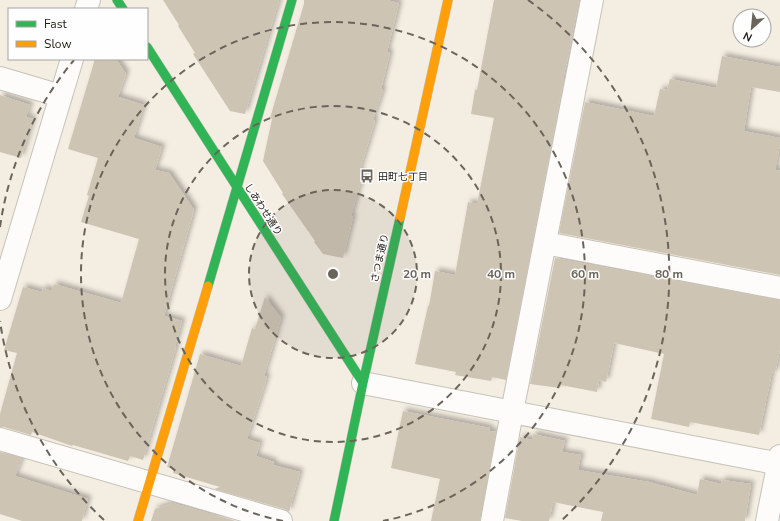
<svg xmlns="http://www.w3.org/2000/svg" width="780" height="521" viewBox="0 0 780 521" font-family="'Nunito Sans','Noto Sans JP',sans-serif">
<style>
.building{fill:#cec4b4;filter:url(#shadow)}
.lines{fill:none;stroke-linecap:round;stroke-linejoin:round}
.street-casing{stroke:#c7c2b8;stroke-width:24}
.fast-casing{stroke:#c7c2b8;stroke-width:10}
.slow-casing{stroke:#c7c2b8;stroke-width:10}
.street{stroke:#fdfcfa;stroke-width:22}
.fast{stroke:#30b455;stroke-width:9}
.slow{stroke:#ff9f0a;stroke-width:9}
.ring{fill:none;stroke:#6a645b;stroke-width:2;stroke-dasharray:7 5}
.labels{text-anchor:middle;stroke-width:3;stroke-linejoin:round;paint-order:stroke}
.poi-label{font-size:10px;fill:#1f1b13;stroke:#fefefe;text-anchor:start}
.street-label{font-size:10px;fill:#1f1b13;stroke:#fefefe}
.centre{fill:#6a645b;stroke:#fefefe;stroke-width:2}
.ring-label{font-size:12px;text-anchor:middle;font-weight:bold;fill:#6a645b;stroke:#fefefe;stroke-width:3;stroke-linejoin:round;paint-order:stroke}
</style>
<defs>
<filter id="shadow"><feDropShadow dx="3.5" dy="-3.5" stdDeviation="2" flood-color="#0004"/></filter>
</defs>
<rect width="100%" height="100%" fill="#f4ede1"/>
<path class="building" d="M163,0H279L245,114L230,111L193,54L195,53L178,26L179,25Z
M304,0H387L399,3L387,52L390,53L381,89L383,90L373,120L375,121L359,173L363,174L351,216L353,217L343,258L323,254L314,242L315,241L282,194L283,193L263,161L272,119L270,118L304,4Z
M494,0H579L568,57L563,79H564L506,380L492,377L491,381L455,375L456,372L415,364L428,306H429L435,271L455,275L468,202L477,204L494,118L471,114L475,90H477Z
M722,56L780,67V92L751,87L744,131L780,138V144L775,170L780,171V275L559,233L585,102L654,116L660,89L667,90L670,79L716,88Z
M95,59H116L126,74L118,97L144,105L134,138L162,147L155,170L169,173L194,210L164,316L182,321L175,346L176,347L143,460L130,456L128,461L73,445L72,446L32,432L31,435L4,427H0V414L17,353L4,350L23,287L42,292L43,288L52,291L54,284L121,303L139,239L81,222L89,196L87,195L98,158L68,149Z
M0,95L30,105L26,117L33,119L21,158L0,152Z
M555,258L780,300V349L775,373L772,372L759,435L690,422L689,427L651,419L664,354L614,343L606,382L599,380L597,392L561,385L560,388L530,384Z
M265,297L281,318L264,376L267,377L247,439L260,443L256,456L274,462L273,465L300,472L289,512L284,509L214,489L220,487L173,473L174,469L167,467L200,354L241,366L252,328L255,329Z
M403,411L490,428L489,431L496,432L480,521H431L440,479L391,468Z
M533,434L565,441L562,452L581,455L578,470L649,482L697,495L700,479L721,484L722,480L751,484L745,521H601L603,512L553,502L549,521H522L505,518L520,437L532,440Z
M0,452L22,458L15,476L88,499L82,521H22L0,514Z
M173,503L236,521H151L155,509Z"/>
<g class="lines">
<g class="street-casing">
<path id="street" d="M86,9L89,0
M0,78L61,96
M545,243L780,288
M0,299L72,59
M363,383L780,464
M0,439L281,521
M492,521L512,412L592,0
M767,521L780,456"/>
</g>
<g class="fast-casing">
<path id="fast" d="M117,0L123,9
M147,47L363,383
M208,286L292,0
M334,521L363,383L400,218"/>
</g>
<g class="slow-casing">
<path id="slow" d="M400,218L448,0
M138,521L208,286"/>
</g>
<use href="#street" class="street"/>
<use href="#fast" class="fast"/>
<use href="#slow" class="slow"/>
</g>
<circle cx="333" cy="274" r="84" fill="#6a645b" fill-opacity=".12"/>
<g class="ring">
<circle cx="333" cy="274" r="84"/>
<circle cx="333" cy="274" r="168"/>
<path d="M283 521A252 252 0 1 1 383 521"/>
<path d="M104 520A336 336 0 0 1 0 321M0 227A336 336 0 0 1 74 60M528 0A336 336 0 0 1 562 520"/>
</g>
<defs>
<g id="bus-bare" transform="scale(1.08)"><path d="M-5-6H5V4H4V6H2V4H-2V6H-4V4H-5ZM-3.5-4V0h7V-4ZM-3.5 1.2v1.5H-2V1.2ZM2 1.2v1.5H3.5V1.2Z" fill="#6a645b" stroke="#fefefe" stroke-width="2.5" paint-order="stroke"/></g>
</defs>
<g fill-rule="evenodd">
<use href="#bus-bare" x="367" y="176"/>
</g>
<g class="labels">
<g class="poi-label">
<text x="378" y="180">田町七丁目</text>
</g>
<g class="street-label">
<text transform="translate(264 209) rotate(57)" y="4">しあわせ通り</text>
<text transform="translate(379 258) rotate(-77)" y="4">さつま通り</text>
</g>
</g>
<circle cx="333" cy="274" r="6" class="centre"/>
<g class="ring-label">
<text x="417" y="278">20 m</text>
<text x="501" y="278">40 m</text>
<text x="585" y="278">60 m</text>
<text x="669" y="278">80 m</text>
</g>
<rect x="8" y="8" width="140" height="52" fill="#fefefe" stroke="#a5a3a0"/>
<rect x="16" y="21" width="20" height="6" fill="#30b455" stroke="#a5a3a0"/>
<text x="44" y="28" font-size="12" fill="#1f1b13">Fast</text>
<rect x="16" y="41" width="20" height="6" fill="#ff9f0a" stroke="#a5a3a0"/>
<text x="44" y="48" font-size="12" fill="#1f1b13">Slow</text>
<g transform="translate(752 28) rotate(207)"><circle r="19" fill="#fefefe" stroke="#a5a3a0"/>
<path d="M0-3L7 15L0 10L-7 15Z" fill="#6a645b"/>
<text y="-6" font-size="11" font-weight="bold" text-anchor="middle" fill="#1f1b13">N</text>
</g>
</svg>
